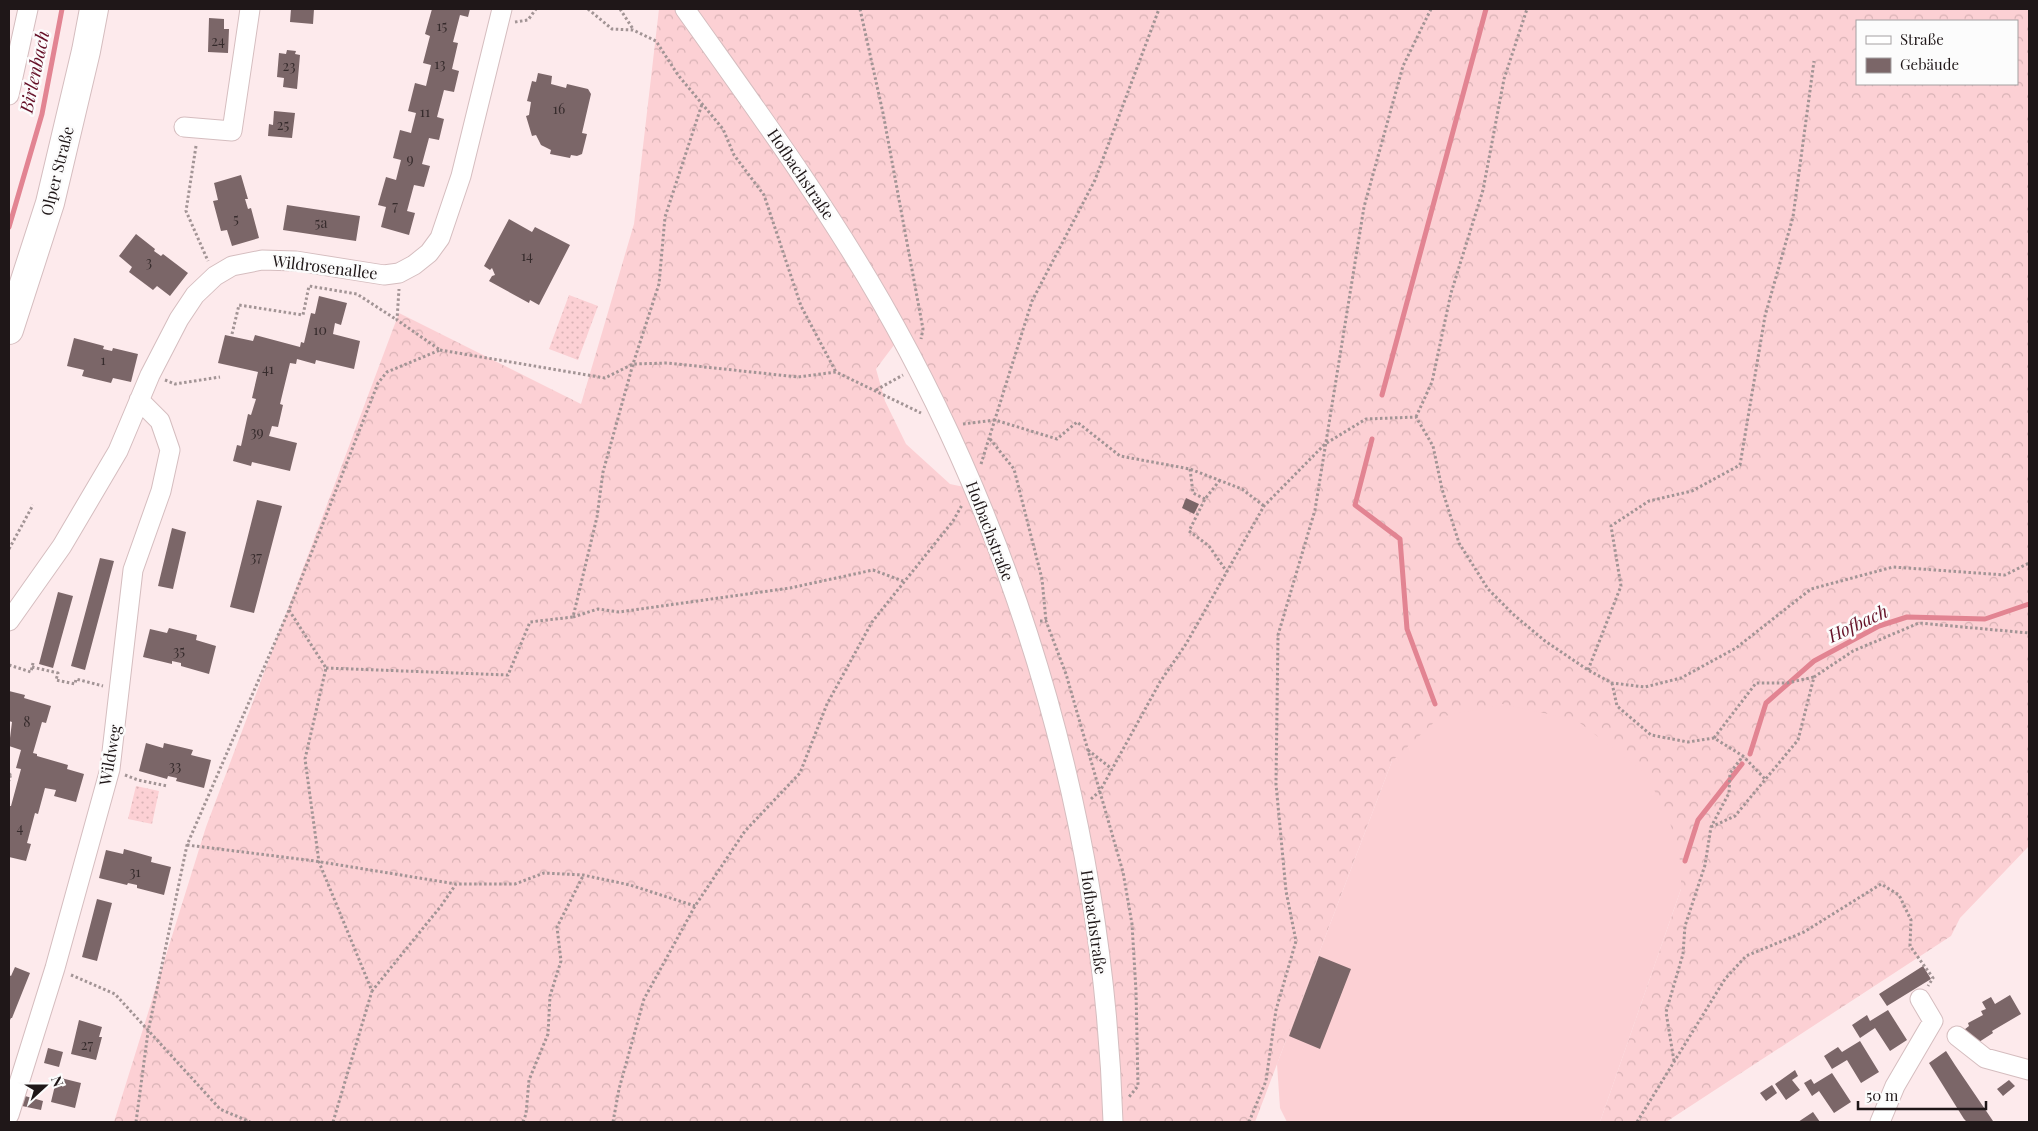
<svg xmlns="http://www.w3.org/2000/svg" width="2038" height="1131" viewBox="0 0 2038 1131" font-family="'Playfair Display',serif">
<style>
.grass{fill:url(#grass-dots)}
.forest{fill:url(#forest-crowns);fill-rule:evenodd}
.pitch{fill:#fcd0d4}
.lines{fill:none;stroke-linecap:round;stroke-linejoin:round}
.stream{stroke:#e28492;stroke-width:5}
.building{fill:#7b6668}
.minor-casing{stroke:#d5bdbf;stroke-width:21}
.secondary-casing{stroke:#d5bdbf;stroke-width:30}
.path{stroke:#a29495;stroke-width:3;stroke-dasharray:2.5 2.5;stroke-linecap:butt}
.minor{stroke:#fff;stroke-width:19}
.secondary{stroke:#fff;stroke-width:28}
.labels{text-anchor:middle;stroke-width:5;stroke-linejoin:round;paint-order:stroke}
.number-label{font-size:14px;fill:#362b2c}
.street-label{font-size:16px;fill:#1f1718;stroke:#fcfcfc}
.water-label{font-size:18px;font-style:italic;fill:#651128;stroke:#fcfcfc}
</style>
<defs>
<pattern id="grass-dots" width="8" height="8" patternUnits="userSpaceOnUse" patternTransform="scale(1.25)"><rect width="8" height="8" fill="#fcd0d4"/><path d="M2 2h.1M6 6h.1" fill="none" stroke="#d8b2b5" stroke-width="1.8" stroke-linecap="round"/></pattern>
<pattern id="forest-crowns" width="20" height="18" patternUnits="userSpaceOnUse" patternTransform="scale(1.25)"><rect width="20" height="18" fill="#fcd0d4"/><path d="M2 6a3 3 0 1 1 6 0M12 15a3 3 0 1 1 6 0" fill="none" stroke="#d8b2b5"/></pattern>
</defs>
<rect width="100%" height="100%" fill="#fdeaec"/>
<path class="grass" d="M569,295L598,306L578,360L549,349Z
M136,786L159,791L152,824L128,819Z"/>
<path class="forest" d="M659,9H2029V846L1960,918L1951,936L1666,1122H1600L1681,889L1392,761L1255,1122H114L206,827L399,313L581,404L634,224ZM1857,21H2017V84H1857ZM894,345L922,394L964,487L950,484L906,444L885,401L876,369Z"/>
<path class="pitch" d="M1502,704L1576,720L1644,772L1668,815L1681,864V889L1600,1122H1287L1280,1108L1277,1064L1392,761L1440,717Z"/>
<g class="lines">
<path class="stream" d="M9,227L42,114L62,9
M1382,395L1486,9
M1372,439L1355,505L1400,539L1407,629L1435,704
M1750,754L1766,703L1814,661L1879,626L1907,617L1985,619L2029,604
M1685,861L1698,820L1742,764"/>
</g>
<path class="building" d="M291,9H314L313,24L290,22Z
M432,9H470L468,17L460,15L453,42L458,43L452,69L459,71L454,92L444,90L437,117L444,119L439,140L429,138L422,164L430,166L424,187L414,185L407,211L415,213L409,235L381,227L386,207L378,205L386,177L396,180L401,160L393,158L400,130L411,133L416,113L408,111L415,83L426,86L431,65L423,63L430,36L425,34Z
M209,18L224,19V29H229L228,53L208,52Z
M287,50L296,51L295,54L300,55L297,89L283,87L284,78L277,77L279,53L286,54Z
M538,73L552,76L551,84L566,88L567,84L588,89L591,94L582,133L587,134L582,154L577,156L571,155L570,158L550,154L551,150L541,145L536,135L532,136L526,116L529,115L531,102L527,101L532,81L536,82Z
M274,111L295,113L292,138L268,136L269,124L273,125Z
M241,175L248,199H245L248,209L251,208L259,238L232,246L227,230L221,231L213,201L218,200L214,183Z
M287,205L360,216L356,241L283,230Z
M509,219L532,232L535,227L570,245L539,305L530,300L529,303L489,281L492,276L495,275L492,268L490,270L484,266Z
M136,234L155,249L154,251L161,256L163,254L188,273L170,296L157,286L153,290L129,272L132,267L119,256Z
M319,296L347,303L341,325L335,323L333,334L360,341L354,369L316,360L315,364L297,359L296,364L290,363L280,404L283,405L278,427L272,426L269,436L297,443L290,471L252,462L251,466L233,461L237,445L241,446L248,414L251,415L256,399L252,398L258,372L218,363L225,335L253,341L255,335L300,347L301,342L304,343L311,313L315,314Z
M74,338L104,346L103,349L112,351L113,348L138,354L131,382L113,378L111,383L82,376L84,370L67,366Z
M1186,498L1199,504L1194,514L1182,508Z
M257,500L282,506L254,613L230,607Z
M172,528L186,532L173,589L158,586Z
M100,558L114,561L85,670L71,666Z
M58,592L73,596L53,668L39,664Z
M169,628L197,635L196,640L216,646L209,674L181,666V663L172,661V664L143,657L150,629L167,633Z
M9,691L25,695L24,698L51,706L46,723L42,722L33,753L37,754V756L68,765L67,769L84,774L76,802L54,796L56,790L45,788L38,814L35,813L27,843L31,844L26,861L9,857V806H11L21,769L16,768L21,750L9,746L12,722L9,721Z
M146,743L163,748L164,743L193,750L191,755L211,760L204,788L176,781L177,778L168,776L167,779L139,771Z
M124,849L152,857L151,862L171,867L164,895L137,888V885L128,883L127,885L99,878L106,850L123,854Z
M97,899L112,903L97,961L82,957Z
M1319,956L1351,969L1320,1049L1289,1036Z
M1923,966L1931,979L1887,1006L1879,994Z
M15,967L30,973L12,1018H11L9,1022V975L11,976Z
M2010,995L2021,1014L1992,1031L1993,1033L1979,1042L1960,1033L1969,1026L1968,1023L1983,1015L1981,1011L1986,1009L1982,1002L1991,997L1995,1004Z
M1888,1010L1907,1040L1890,1051L1875,1028L1860,1038L1852,1025L1867,1015L1870,1021Z
M79,1020L102,1027L99,1037H102L96,1060L71,1054Z
M1860,1041L1879,1072L1861,1083L1847,1060L1832,1069L1824,1056L1838,1047L1842,1052Z
M48,1048L63,1052L59,1067L44,1063Z
M1946,1051L1955,1065L1993,1121L1967,1122L1964,1119L1929,1063Z
M1795,1070L1798,1076L1792,1080L1800,1090L1786,1100L1775,1084Z
M1832,1073L1851,1102L1834,1113L1819,1091L1812,1096L1804,1083L1811,1079L1814,1084Z
M57,1077L81,1083L75,1108L51,1102Z
M2009,1080L2015,1086L2003,1096L1997,1089Z
M1772,1085L1777,1093L1766,1101L1760,1093Z
M25,1096L43,1101L41,1110L22,1106Z
M1813,1112L1820,1122H1798Z"/>
<g class="lines">
<g class="minor-casing">
<path id="minor" d="M685,9C753,105 823,200 882,303C1024,551 1104,837 1113,1122
M9,95L28,9
M184,127L232,131L250,9
M9,621L62,546L118,451L150,375L179,319L195,295L215,276L232,266L262,260L296,261L384,275L399,273L414,265L429,253L440,238L461,176L502,9
M1957,1036L1985,1058L2029,1070
M9,1115L55,968L110,769L133,570L161,491L170,450L160,421L139,400
M1880,1122L1895,1086L1933,1021L1920,999"/>
</g>
<g class="secondary-casing">
<path id="secondary" d="M9,330L50,203L86,51L94,9"/>
</g>
<path class="path" d="M588,9L612,29L633,30L656,41L678,75L723,129L734,155L764,195L801,306L836,372
M620,9L633,29
M860,9L883,113L923,329L921,339
M515,22L528,20L536,9
M196,146L186,211L208,261
M232,334L239,305L303,315L309,286L357,294L397,320
M440,350L605,378L633,364L668,363L798,377L836,372L921,413
M165,380L175,384L220,377
M876,390L903,375
M1416,417L1432,382L1451,293L1483,190L1504,79L1527,9
M963,424L995,420L1057,439L1077,422L1120,456L1190,469L1242,489L1264,506
M990,439L1014,469L1042,579L1046,621
M981,464L1032,301L1095,180L1159,9
M1190,469L1193,493L1205,499
M1220,480L1205,499L1189,531L1209,546L1227,572
M9,549L33,505
M289,610L326,668L305,759L319,862L372,991L441,906L456,884
M573,617L598,609L619,612L790,588L873,570L903,581
M1040,621H1046L1066,674L1123,872L1132,924L1136,991L1138,1086L1129,1097
M9,665L31,672L33,663
M32,667L58,673L56,680L75,684L76,679L103,686
M326,668L508,675L530,622L573,617L597,517L603,472L633,364L659,284L665,217L702,104
M1588,670L1621,586L1611,526L1649,501L1692,491L1740,465L1765,316L1793,217L1814,61
M1612,683L1617,706L1651,735L1688,742L1714,738L1743,756L1766,780
M1714,738L1756,683H1787L1814,677
M1088,750L1112,769
M9,775L11,773L9,781
M125,775L138,780L167,786
M1091,799L1100,791L1160,682L1186,644L1264,506L1325,444L1366,419L1416,417L1433,446L1442,489L1459,543L1488,589L1514,615L1545,641L1588,670L1612,683L1645,687L1681,678L1736,648L1811,589L1893,567L2005,575L2029,563
M1711,827L1735,816L1798,740L1814,677L1853,651L1919,623L2029,633
M187,845L315,861L456,884H515L544,873L583,875L630,885L695,906
M71,975L115,994L220,1109L250,1122
M1674,1061L1666,1012L1683,954L1685,926L1705,865L1711,827L1729,793L1730,773L1743,756
M136,1122L148,1032L187,845L289,610L378,383L387,372L440,350L397,320L399,289
M333,1122L372,991
M523,1122L526,1114L529,1080L548,1034L550,996L561,961L557,927L583,876
M613,1122L619,1089L644,999L695,906L745,831L800,773L827,704L872,622L953,521L962,505
M1249,1122L1266,1081L1276,1010L1296,941L1286,891L1276,784L1278,635L1315,510L1364,207L1403,66L1431,9
M1637,1122L1725,979L1746,956L1804,932L1881,884L1899,895L1911,920L1910,946L1933,978L1928,986"/>
<use href="#minor" class="minor"/>
<use href="#secondary" class="secondary"/>
</g>
<g class="labels">
<g class="number-label">
<text x="442" y="31">15</text>
<text x="218" y="46">24</text>
<text x="440" y="69">13</text>
<text x="289" y="71">23</text>
<text x="559" y="114">16</text>
<text x="425" y="117">11</text>
<text x="283" y="130">25</text>
<text x="410" y="164">9</text>
<text x="395" y="211">7</text>
<text x="236" y="224">5</text>
<text x="321" y="228">5a</text>
<text x="527" y="261">14</text>
<text x="149" y="267">3</text>
<text x="320" y="335">10</text>
<text x="103" y="365">1</text>
<text x="268" y="374">41</text>
<text x="257" y="437">39</text>
<text x="256" y="562">37</text>
<text x="179" y="656">35</text>
<text x="27" y="727">8</text>
<text x="175" y="771">33</text>
<text x="20" y="833">4</text>
<text x="135" y="877">31</text>
<text x="87" y="1050">27</text>
</g>
<g class="street-label">
<text transform="translate(57 171) rotate(-76)" y="6">Olper Straße</text>
<text transform="translate(801 174) rotate(56)" y="6">Hofbachstraße</text>
<text transform="translate(325 267) rotate(7)" y="6">Wildrosenallee</text>
<text transform="translate(990 531) rotate(69)" y="6">Hofbachstraße</text>
<text transform="translate(110 755) rotate(-80)" y="6">Wildweg</text>
<text transform="translate(1094 922) rotate(82)" y="6">Hofbachstraße</text>
</g>
<g class="water-label">
<text transform="translate(35 72) rotate(-78)" y="6">Birlenbach</text>
<text transform="translate(1858 624) rotate(-25)" y="6">Hofbach</text>
</g>
</g>
<rect width="2038" height="1131" fill="none" stroke="#1f1718" stroke-width="20"/>
<rect x="1856" y="20" width="162" height="65" fill="#fcfcfc" stroke="#a4a0a1"/>
<rect x="1866" y="36" width="25" height="8" fill="#ffffff" stroke="#a4a0a1"/>
<text x="1900" y="45" font-size="15" fill="#1f1718">Straße</text>
<rect x="1866" y="58" width="25" height="15" fill="#7b6668" stroke="#a4a0a1"/>
<text x="1900" y="70" font-size="15" fill="#1f1718">Gebäude</text>
<g transform="translate(45 1086) rotate(69)" stroke="#fcfcfc" stroke-width="4" paint-order="stroke">
<path d="M0-4L9 19L0 12L-9 19Z" fill="#1f1718"/>
<text y="-8" font-size="14" font-weight="bold" text-anchor="middle" fill="#1f1718">N</text>
</g>
<path d="M1858 1101v8h128v-8" fill="none" stroke="#1f1718" stroke-width="2.5"/>
<text x="1866" y="1101" font-size="15" fill="#1f1718" stroke="#fcfcfc" stroke-width="4" paint-order="stroke">50 m</text>
</svg>
